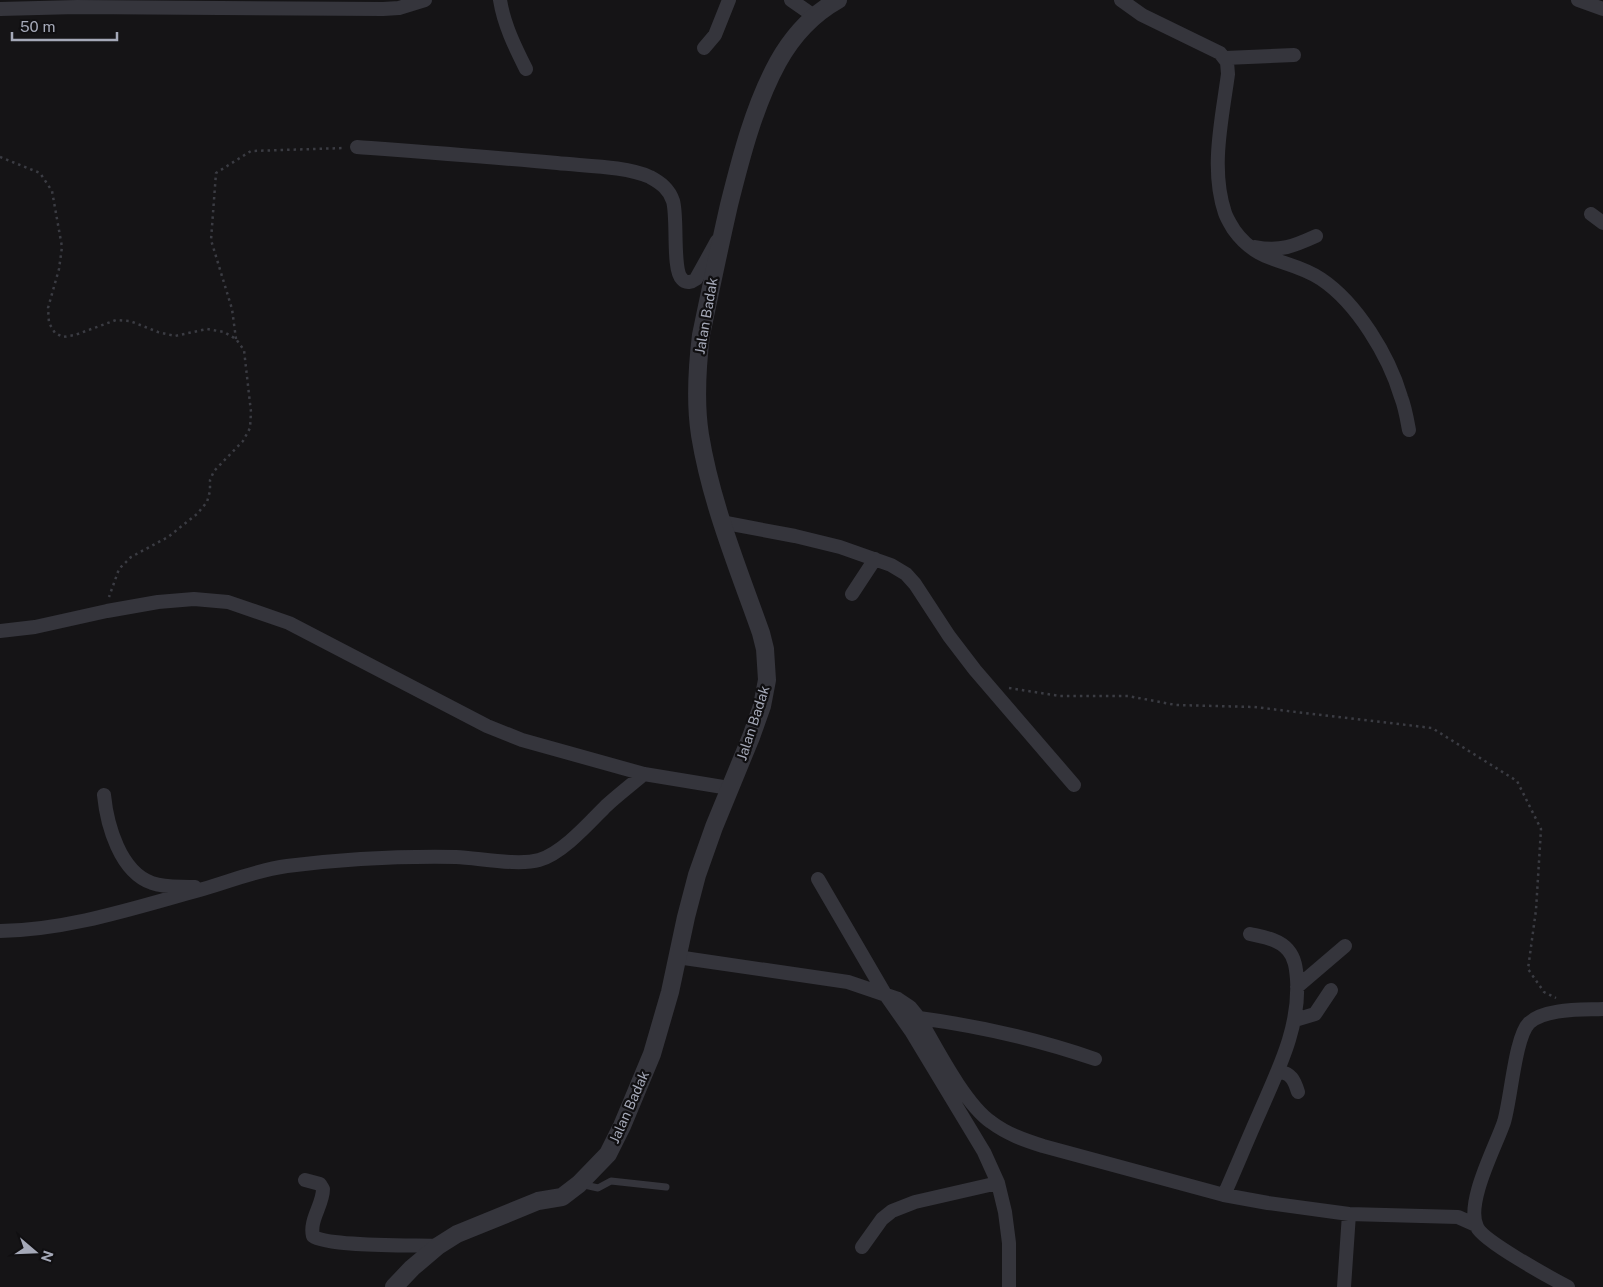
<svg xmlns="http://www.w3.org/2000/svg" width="1603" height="1287" viewBox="0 0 1603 1287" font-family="'Public Sans',sans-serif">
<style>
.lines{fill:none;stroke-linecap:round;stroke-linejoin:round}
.path{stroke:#3b3c43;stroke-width:2.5;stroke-dasharray:2.5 4;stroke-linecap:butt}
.service{stroke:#35353c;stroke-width:7}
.minor{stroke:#35353c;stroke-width:14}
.tertiary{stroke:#35353c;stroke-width:18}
.labels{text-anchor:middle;stroke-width:4.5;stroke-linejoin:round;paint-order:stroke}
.street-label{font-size:14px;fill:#a5a9b8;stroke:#100f11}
</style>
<rect width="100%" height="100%" fill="#151416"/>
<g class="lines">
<path class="path" d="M0,157L40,173L52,191L62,247L59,269L48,308L49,323L55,333L63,337L75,335L116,320L130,321L158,332L175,336L207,329L224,332L236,339L244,350L251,412L250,428L243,441L214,471L210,480V491L207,502L197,514L168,537L131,557L119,569L109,597
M236,339L232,309L211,240L216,173L251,151L345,148
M1009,688L1060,696H1128L1176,705L1254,707L1432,728L1517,781L1541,829L1536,910L1528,969L1544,992L1556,998"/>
<path class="service" d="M580,1184L598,1188L611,1181L666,1187"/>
<path class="minor" d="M500,0C504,25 515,47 526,69
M791,0L814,16
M1121,0L1142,15L1220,53L1227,62L1228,74C1222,119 1210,169 1225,213C1227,219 1231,225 1234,230C1259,265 1289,258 1321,279C1357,303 1389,356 1401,397C1405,407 1407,419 1409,430
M1578,0L1603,9
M0,9L77,7L383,9L399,8L425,0
M704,48L715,35L729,0
M1225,58L1294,55
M357,147C423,152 490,157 557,163C584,166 626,166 650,177C661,183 669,189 673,201C678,218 672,270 682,279C686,284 692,282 696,279L717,241
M1591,214L1603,223
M1255,247C1280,252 1294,246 1316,236
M721,522L795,536L840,547L891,565L906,574L915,584L949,636L975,670L1074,785
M852,594L875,559
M0,631L35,627L107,611L158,602L194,599L228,602L289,623L487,726L522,740L644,774L729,788
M104,795C107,825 120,872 152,883C165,888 181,886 195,887
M818,879L885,994L911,1031L984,1152L998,1183L1005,1212L1009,1243V1287
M0,931C69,930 137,907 203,889C231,881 257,870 287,866C343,859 400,856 456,857C479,858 518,866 539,860C562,854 590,822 606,806C618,795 631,785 644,774
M677,957L848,982L898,999L910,1007L919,1018C936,1047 964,1103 991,1122C1007,1134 1024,1140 1043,1146L1224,1195L1268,1203L1349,1214L1458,1217L1476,1225
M1297,987L1345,946
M919,1018C979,1026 1037,1039 1095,1059
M1295,1020L1315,1014L1331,990
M1279,1071C1291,1074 1294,1079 1298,1092
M305,1180L320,1184L323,1189C323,1205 309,1220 313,1236C327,1247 416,1245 438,1246
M1224,1195C1236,1168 1247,1141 1259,1114C1278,1070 1300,1028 1297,979C1296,968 1295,958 1288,950C1279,939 1263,937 1250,934
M862,1247L882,1219L892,1211L915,1202L998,1183
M1344,1287L1349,1214
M1568,1287C1551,1278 1483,1241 1477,1227C1465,1203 1496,1146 1504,1122C1511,1099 1515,1037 1529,1023C1545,1008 1582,1010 1603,1009"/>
<path class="tertiary" d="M394,1287L412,1268L438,1246L457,1234L538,1201L562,1197L579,1184L608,1154L622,1126L652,1054L670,992L686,917L697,875L714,827L751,737L762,706L767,680L765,649L761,633C738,568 711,503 700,435C695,403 697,368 701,335C710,292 719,249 729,205C741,157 754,106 778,62C792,37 813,14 838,0"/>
</g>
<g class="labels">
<g class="street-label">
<text transform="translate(706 316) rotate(-80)" y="5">Jalan Badak</text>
<text transform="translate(753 723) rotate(-72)" y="5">Jalan Badak</text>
<text transform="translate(629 1107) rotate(-66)" y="5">Jalan Badak</text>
</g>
</g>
<g transform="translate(35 1252) rotate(109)" stroke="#100f11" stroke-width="4" paint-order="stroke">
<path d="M0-4L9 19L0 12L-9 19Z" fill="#a5a9b8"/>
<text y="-8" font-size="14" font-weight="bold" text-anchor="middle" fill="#a5a9b8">N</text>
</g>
<path d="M12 32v8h105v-8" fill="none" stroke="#a5a9b8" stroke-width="2.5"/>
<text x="20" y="32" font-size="15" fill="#a5a9b8" stroke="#100f11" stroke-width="4" paint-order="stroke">50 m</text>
</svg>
